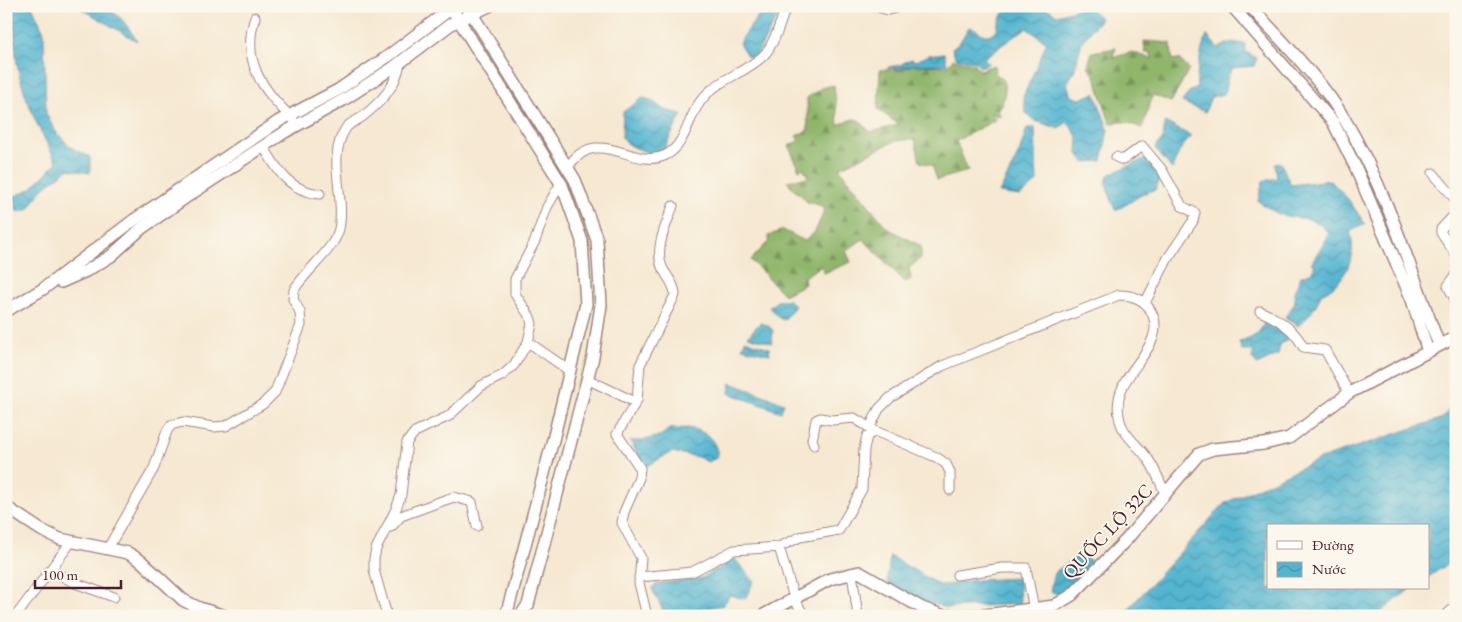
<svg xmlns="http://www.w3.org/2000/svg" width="1462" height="622" viewBox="0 0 1462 622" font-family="'EB Garamond',serif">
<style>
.forest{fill:url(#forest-firs);stroke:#6d6a4c}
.water{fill:url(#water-waves);stroke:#4e6a7e}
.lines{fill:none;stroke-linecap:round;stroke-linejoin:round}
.minor-casing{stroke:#a0847e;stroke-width:11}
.major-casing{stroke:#a0847e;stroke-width:14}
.minor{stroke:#fff;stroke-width:9}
.major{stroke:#fff;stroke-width:11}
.labels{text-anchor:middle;stroke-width:4;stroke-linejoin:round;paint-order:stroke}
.street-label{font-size:19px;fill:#4a1f2b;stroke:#fbf7ec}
</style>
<defs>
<pattern id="forest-firs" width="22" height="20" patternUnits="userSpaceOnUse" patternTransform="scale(1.25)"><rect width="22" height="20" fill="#90b66c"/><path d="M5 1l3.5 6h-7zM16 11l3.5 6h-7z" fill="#789359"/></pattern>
<pattern id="water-waves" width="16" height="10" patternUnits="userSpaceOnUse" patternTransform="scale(1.25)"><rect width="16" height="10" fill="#52b5d0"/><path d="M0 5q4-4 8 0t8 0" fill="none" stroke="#4693a9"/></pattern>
</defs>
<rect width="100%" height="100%" fill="#fbf7ec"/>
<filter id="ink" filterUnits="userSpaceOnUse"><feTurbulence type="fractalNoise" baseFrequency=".02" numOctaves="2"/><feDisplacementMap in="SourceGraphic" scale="10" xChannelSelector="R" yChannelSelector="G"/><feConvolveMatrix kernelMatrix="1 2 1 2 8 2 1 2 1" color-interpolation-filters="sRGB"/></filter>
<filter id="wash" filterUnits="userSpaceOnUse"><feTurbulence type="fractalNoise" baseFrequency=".0096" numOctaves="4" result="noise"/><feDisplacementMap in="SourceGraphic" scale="20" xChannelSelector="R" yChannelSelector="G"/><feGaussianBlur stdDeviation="1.12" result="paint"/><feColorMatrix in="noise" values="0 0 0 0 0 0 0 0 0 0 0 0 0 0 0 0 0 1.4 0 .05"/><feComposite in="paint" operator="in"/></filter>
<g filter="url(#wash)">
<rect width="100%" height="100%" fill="#f6e8d1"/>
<path class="forest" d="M1144,41L1171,43L1172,59L1180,60L1189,69L1171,102L1153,95L1142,128L1126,122L1110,123L1095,76L1088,66L1092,52L1116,48L1112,58L1132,52L1152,59L1151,53H1145Z
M953,59L974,64L980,70L994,65L996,74L1003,79L1005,91L1002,106L997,110L1001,116H996L991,112L995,120L956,141L968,171L937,180L932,165L920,162L915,139L895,141L839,168L887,228L921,246V258L909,268L911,279L905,282L863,239L846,251L851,262L824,273L821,266L804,277L805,284L784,295L751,260L769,241L768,236L783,230L805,241L815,232L825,209L816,204L807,202C801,193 795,193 787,181L809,177L803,168L799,170L789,146L799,140L796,136L808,130L807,98L821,88L834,85L838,125L853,119L859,120L870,132L899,125L878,109L880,70L888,69L901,70L912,65L947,66Z"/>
<path class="water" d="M12,6H32L44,32L46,113L56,132L72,148L90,157V173L68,169L42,189L28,210L17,212L13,197L30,189L57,162C39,130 24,100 17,64C14,45 15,25 12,6Z
M77,6C113,6 119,12 137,41Z
M1014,6H1044L1057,15L1088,6L1101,19L1082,41L1074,72L1067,83L1071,96L1080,99L1095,93L1108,129L1102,161L1084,162L1077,152L1078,138L1068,122L1058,128L1035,121L1026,113L1023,97L1047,42L1026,28L984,58L989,63L980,67L976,62L956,58L952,48L960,42L969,27C984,30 981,42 997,30C997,19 1004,10 1014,6Z
M762,10L778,16L756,56L748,57L739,43Z
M1207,35L1218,48L1232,42L1245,44L1246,52L1257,58L1254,66L1233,68L1228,76L1224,94L1211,97L1205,112L1182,102L1190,91L1197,88C1195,78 1202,43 1207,35Z
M944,53L947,64L912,65L899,69L888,67L900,65L911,59L916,61L929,55Z
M643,98L651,100L664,110L682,114L663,151L654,155L629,145L622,137L623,112Z
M1165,122L1191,136L1180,150L1172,169L1155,148L1163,139Z
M1027,128H1035L1037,182L1020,196L999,193L1019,153Z
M1146,158L1161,174L1155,190C1140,192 1130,205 1115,210L1106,184L1108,175Z
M1281,163L1291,185L1330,180L1348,199L1365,224L1350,232C1358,255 1345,284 1321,294C1316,307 1309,317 1298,326L1285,317L1295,303L1294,292L1301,276L1311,273L1315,265L1311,263L1329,235C1316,213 1299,221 1279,214C1272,211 1264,205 1258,201L1263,181L1277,178L1275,164Z
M779,300H789L795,306L784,320L779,318L769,307Z
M1265,320C1276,321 1285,328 1292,336L1280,345L1278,355L1257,365L1252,358L1254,351H1242L1239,342C1252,339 1261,334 1265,320Z
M760,323L767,325L773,330L772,343L748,336Z
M745,340L769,348L770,354L742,348Z
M731,383L784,403L781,412L729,393Z
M1456,399V559L1428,577V526H1268V588H1412L1375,616H1122L1225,503L1320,459L1443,418Z
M687,428C704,430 716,438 718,457L708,462L698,457L672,452L645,467L630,441H641L660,436L670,429Z
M1081,553L1092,562L1070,586L1058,594L1050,591L1054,573Z
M890,556L941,586L974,580L1019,578L1020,604L946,608L915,598L887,582Z
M733,557L754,581L745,599L730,595L723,605L666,616L652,589L656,584L703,578L713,571L722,568L724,561Z"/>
</g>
<g filter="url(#ink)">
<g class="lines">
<g class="minor-casing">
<path id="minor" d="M875,6L888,10L903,6
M255,17C241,61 262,90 293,119
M263,146C278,171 289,191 320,194
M1116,157L1123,160L1142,146L1162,170L1182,206L1195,213L1193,221L1168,258L1145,303
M568,167C598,123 633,171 666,155C685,146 688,118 700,102C716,79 745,74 764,55C775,43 781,21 786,6
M1433,173L1456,200
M1456,213L1441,229V233L1456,255
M1456,275L1448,286L1456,301
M1260,311C1276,318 1295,329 1303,347L1325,350L1349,393
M528,342L570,371
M587,379L635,402
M814,445L812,440L816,420L820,418L832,420L854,418L875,431L936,457L946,464L950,472V490
M391,527L401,516L442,501L454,497L472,502L477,526
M108,548L154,468L167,431L171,425L183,422L214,427L226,426L263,404L275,392L301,325L300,312L293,299L294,290C305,271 334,250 339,229C346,197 326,157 346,128C349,123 357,121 362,117C380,103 396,87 400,63
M51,570L75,583L114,597
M852,573L858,616
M957,575L1002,568H1026L1034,610
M639,577L692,572L734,550L780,547
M16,616L71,542
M387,616L374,570V559L376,549L396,509L401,495L407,442L415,432L449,416L481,386L503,375L514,365L528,342L532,324L530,317L515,294V279L535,241L547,207L561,183
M647,616L639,583L641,558L622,523L624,512L639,478L640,468L617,434L637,400L640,365L675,295C675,284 666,276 662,267C654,248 667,223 673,206
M804,616L794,598L779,547L800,537L839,530L862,489L864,449L867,436L875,431L870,427L879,409L890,398L942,366L1119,295C1131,295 1142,298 1149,308C1169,337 1134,362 1123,386C1119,395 1117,405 1119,416C1122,436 1138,444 1148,459C1155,469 1160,482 1165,493
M1445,616L1456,606"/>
</g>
<g class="major-casing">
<path id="major" d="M450,6L562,185L582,241L586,304L554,436L506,616
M467,6L575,180L597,240L601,305L593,357L528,605L520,616
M1232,6L1333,122L1355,166L1412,300L1428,352
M1250,6C1281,40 1323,82 1345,120C1386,189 1411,271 1439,345
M61,282L86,271L111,256L142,228L185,198L285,132L345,99L394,67L451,24L489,6
M6,311L43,289L134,220L279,121L338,90L387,57L445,13L458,7
M6,507L41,530L60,539L128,553L141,561L183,600L199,608L225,616
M762,616L830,579L859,572L922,608L944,616L985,615L1054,606L1072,595L1126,540L1199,454L1213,449L1264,444L1289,438L1349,393L1456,337"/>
</g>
<use href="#minor" class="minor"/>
<use href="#major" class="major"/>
</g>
</g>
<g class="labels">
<g class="street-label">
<text transform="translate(1107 531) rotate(-47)" y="7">QUỐC LỘ 32C</text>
</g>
</g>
<rect width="1462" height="622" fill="none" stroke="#fbf7ec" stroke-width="25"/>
<rect x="1267" y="524" width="162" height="65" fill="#fbf7ec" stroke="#b4a19f"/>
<rect x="1277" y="541" width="25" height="8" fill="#ffffff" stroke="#b4a19f"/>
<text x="1312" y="550" font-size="15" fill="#4a1f2b">Đường</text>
<rect x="1277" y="562" width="25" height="15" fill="url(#water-waves)" stroke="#b4a19f"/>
<text x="1312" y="574" font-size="15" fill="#4a1f2b">Nước</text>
<path d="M35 580v8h86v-8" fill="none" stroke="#4a1f2b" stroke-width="2.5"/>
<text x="42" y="580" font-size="15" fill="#4a1f2b" stroke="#fbf7ec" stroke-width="4" paint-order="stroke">100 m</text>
</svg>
